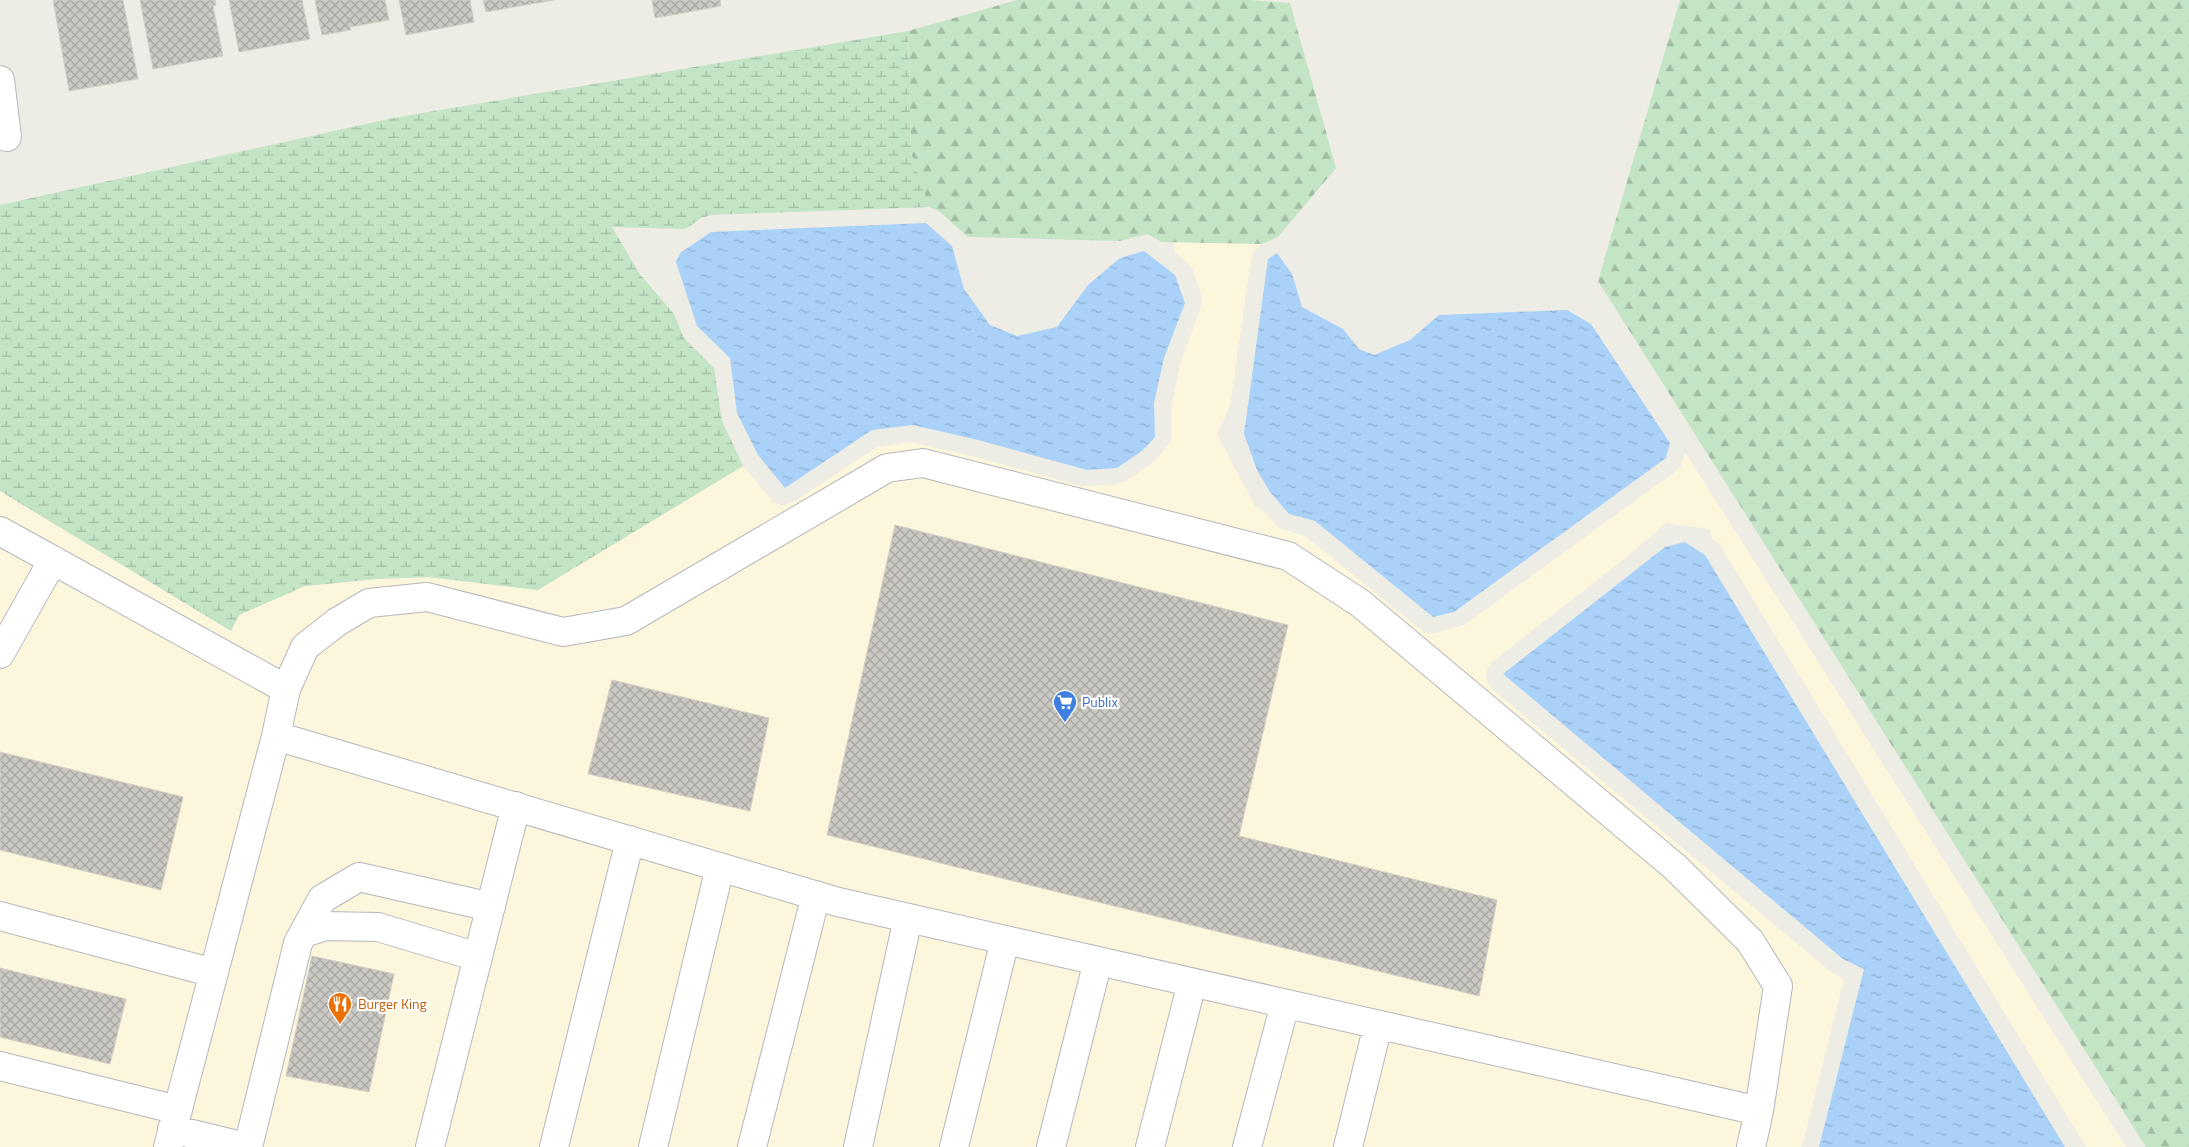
<svg xmlns="http://www.w3.org/2000/svg" width="2189" height="1147" viewBox="0 0 2189 1147" font-family="'Titillium Web',sans-serif">
<style>
.commercial{fill:#fcf6dd}
.forest{fill:url(#forest-firs)}
.wetland{fill:url(#wetland-marsh)}
.water{fill:url(#water-ripples)}
.building{fill:url(#building-cross-hatch);stroke:#d3cfc4}
.lines{fill:none;stroke-linecap:round;stroke-linejoin:round}
.minor-casing{stroke:#b5b7bb;stroke-width:30}
.minor{stroke:#fff;stroke-width:28}
.labels{text-anchor:middle;stroke-width:4.5;stroke-linejoin:round;paint-order:stroke}
.shop-label{font-size:14px;fill:#366cbe;stroke:#fff;text-anchor:start}
.food-label{font-size:14px;fill:#c56008;stroke:#fff;text-anchor:start}
</style>
<defs>
<pattern id="forest-firs" width="22" height="20" patternUnits="userSpaceOnUse" patternTransform="scale(1.25)"><rect width="22" height="20" fill="#c3e4c5"/><path d="M5 1l3.5 6h-7zM16 11l3.5 6h-7z" fill="#a2bca4"/></pattern>
<pattern id="wetland-marsh" width="20" height="14" patternUnits="userSpaceOnUse" patternTransform="scale(1.25)"><rect width="20" height="14" fill="#c3e4c5"/><path d="M1 5h8M5 5V1M11 12h8M15 12V8" fill="none" stroke="#a2bca4"/></pattern>
<pattern id="water-ripples" width="26" height="14" patternUnits="userSpaceOnUse" patternTransform="scale(1.25)"><rect width="26" height="14" fill="#aad2f9"/><path d="M2 4q2-2 4 0t4 0M15 11q2-2 4 0t4 0" fill="none" stroke="#8eaecd"/></pattern>
<pattern id="building-cross-hatch" width="8" height="8" patternUnits="userSpaceOnUse" patternTransform="scale(1.25)"><rect width="8" height="8" fill="#cac8c2"/><path d="M0 0l8 8M0 8l8-8" fill="none" stroke="#a7a6a1"/></pattern>
</defs>
<rect width="100%" height="100%" fill="#eeede5"/>
<path class="commercial" d="M1174,242L1262,244L1255,250L1251,259L1230,406L1217,434L1255,506L1261,509L1279,528L1305,536L1425,633H1435L1464,625L1676,471L1681,466L1685,452L2126,1147H2086L1720,545L1712,539L1709,529L1666,523L1628,556L1492,662L1487,670L1486,679L1490,687L1831,972L1844,979L1802,1147H0V491L231,631L239,615L304,586L377,579L428,577L538,590L743,466L773,502L783,506L793,502L877,447L910,442L972,456L1081,486L1115,485L1126,481L1155,461L1171,441L1172,403L1181,361L1201,307L1202,296L1192,268L1174,251Z"/>
<path class="forest" d="M1017,0H1250L1290,3L1336,168L1278,237L1262,244L1162,242L1147,234L1120,241L968,237L939,211L929,207L911,153L908,31Z
M1680,0H2189V1147H2146L1598,281Z"/>
<path class="wetland" d="M908,31L911,153L929,207L711,215L701,218L686,229L612,227L639,273L674,314L684,338L714,368L722,421L743,466L538,590L428,577L377,579L305,586L239,615L231,631L0,491V205L393,118Z"/>
<path class="water" d="M926,223L952,246L964,289L990,325L1017,336L1057,327L1088,285L1120,258L1144,251L1175,275L1185,303L1164,358L1154,403L1155,437L1142,451L1117,468L1087,470L978,440L913,425L872,430L785,488L758,455L737,413L730,358L697,326L676,262L680,253L711,232Z
M1277,253L1292,274L1302,307L1343,329L1359,349L1374,355L1410,340L1439,315L1567,310L1591,324L1670,443L1666,458L1454,612L1433,617L1315,521L1289,514L1270,492L1257,470L1244,434L1268,259Z
M1685,542L1705,555L2065,1147H1819L1864,969L1843,959L1503,674L1665,547Z"/>
<path class="building" d="M53,0H123L138,79L69,91Z
M140,0H215L216,5L213,6L223,56L153,69Z
M229,0H302L310,39L239,52Z
M315,0H385L389,20L350,27L351,30L322,35Z
M399,0H470L474,22L406,35Z
M483,0H554L486,12Z
M652,0H720L721,6L655,18Z
M895,525L1288,625L1239,836L1497,900L1479,996L827,835Z
M612,680L769,718L750,811L588,774Z
M0,752L183,797L161,890L0,850Z
M312,956L394,974L369,1092L286,1076Z
M0,968L126,999L110,1064L0,1037Z"/>
<g class="lines">
<g class="minor-casing">
<path id="minor" d="M0,80L7,137
M0,531L286,689
M0,654L53,560
M276,736L838,902L1759,1111
M0,916L214,973
M304,933L326,926L378,927L478,957
M0,1066L178,1110
M172,1129L246,1147
M168,1147L276,736L286,689L305,647L337,622L369,603L427,597L563,632L626,621L887,468L923,463L1288,556L1360,603L1675,867L1750,941L1778,986L1759,1111L1751,1147
M248,1147L298,943L322,899L359,877L491,907
M430,1147L516,806
M554,1147L630,840
M653,1147L720,867
M752,1147L816,895
M858,1147L908,918
M954,1147L1005,940
M1051,1147L1098,961
M1150,1147L1192,983
M1247,1147L1285,1004
M1348,1147L1378,1025"/>
</g>
<use href="#minor" class="minor"/>
</g>
<defs>
<g id="supermarket-pin" transform="scale(1.25)"><path d="M0 17L-7.5 6A9.5 9.5 0 1 1 7.5 6Z" fill="#3f7fe0" stroke="#fff"/><path d="M-6-5.5h2.5l.6 2H6L4.5 2H-2.5L-4.4-4H-6ZM-1.5 3.2a1.3 1.3 0 1 0 .1 0ZM3 3.2a1.3 1.3 0 1 0 .1 0Z" fill="#fff"/></g>
<g id="restaurant-pin" transform="scale(1.25)"><path d="M0 17L-7.5 6A9.5 9.5 0 1 1 7.5 6Z" fill="#e8710a" stroke="#fff"/><path d="M-5-6h1v4h1v-4h1v4h1v-4h1v5L-1.5 .5V6h-2V.5L-5-1ZM5-6V6H3V1.5H1.5Q1.5-4 5-6Z" fill="#fff"/></g>
</defs>
<g fill-rule="evenodd">
<use href="#supermarket-pin" x="1065" y="702"/>
<use href="#restaurant-pin" x="340" y="1004"/>
</g>
<g class="labels">
<g class="shop-label">
<text x="1082" y="707">Publix</text>
</g>
<g class="food-label">
<text x="358" y="1009">Burger King</text>
</g>
</g>
</svg>
